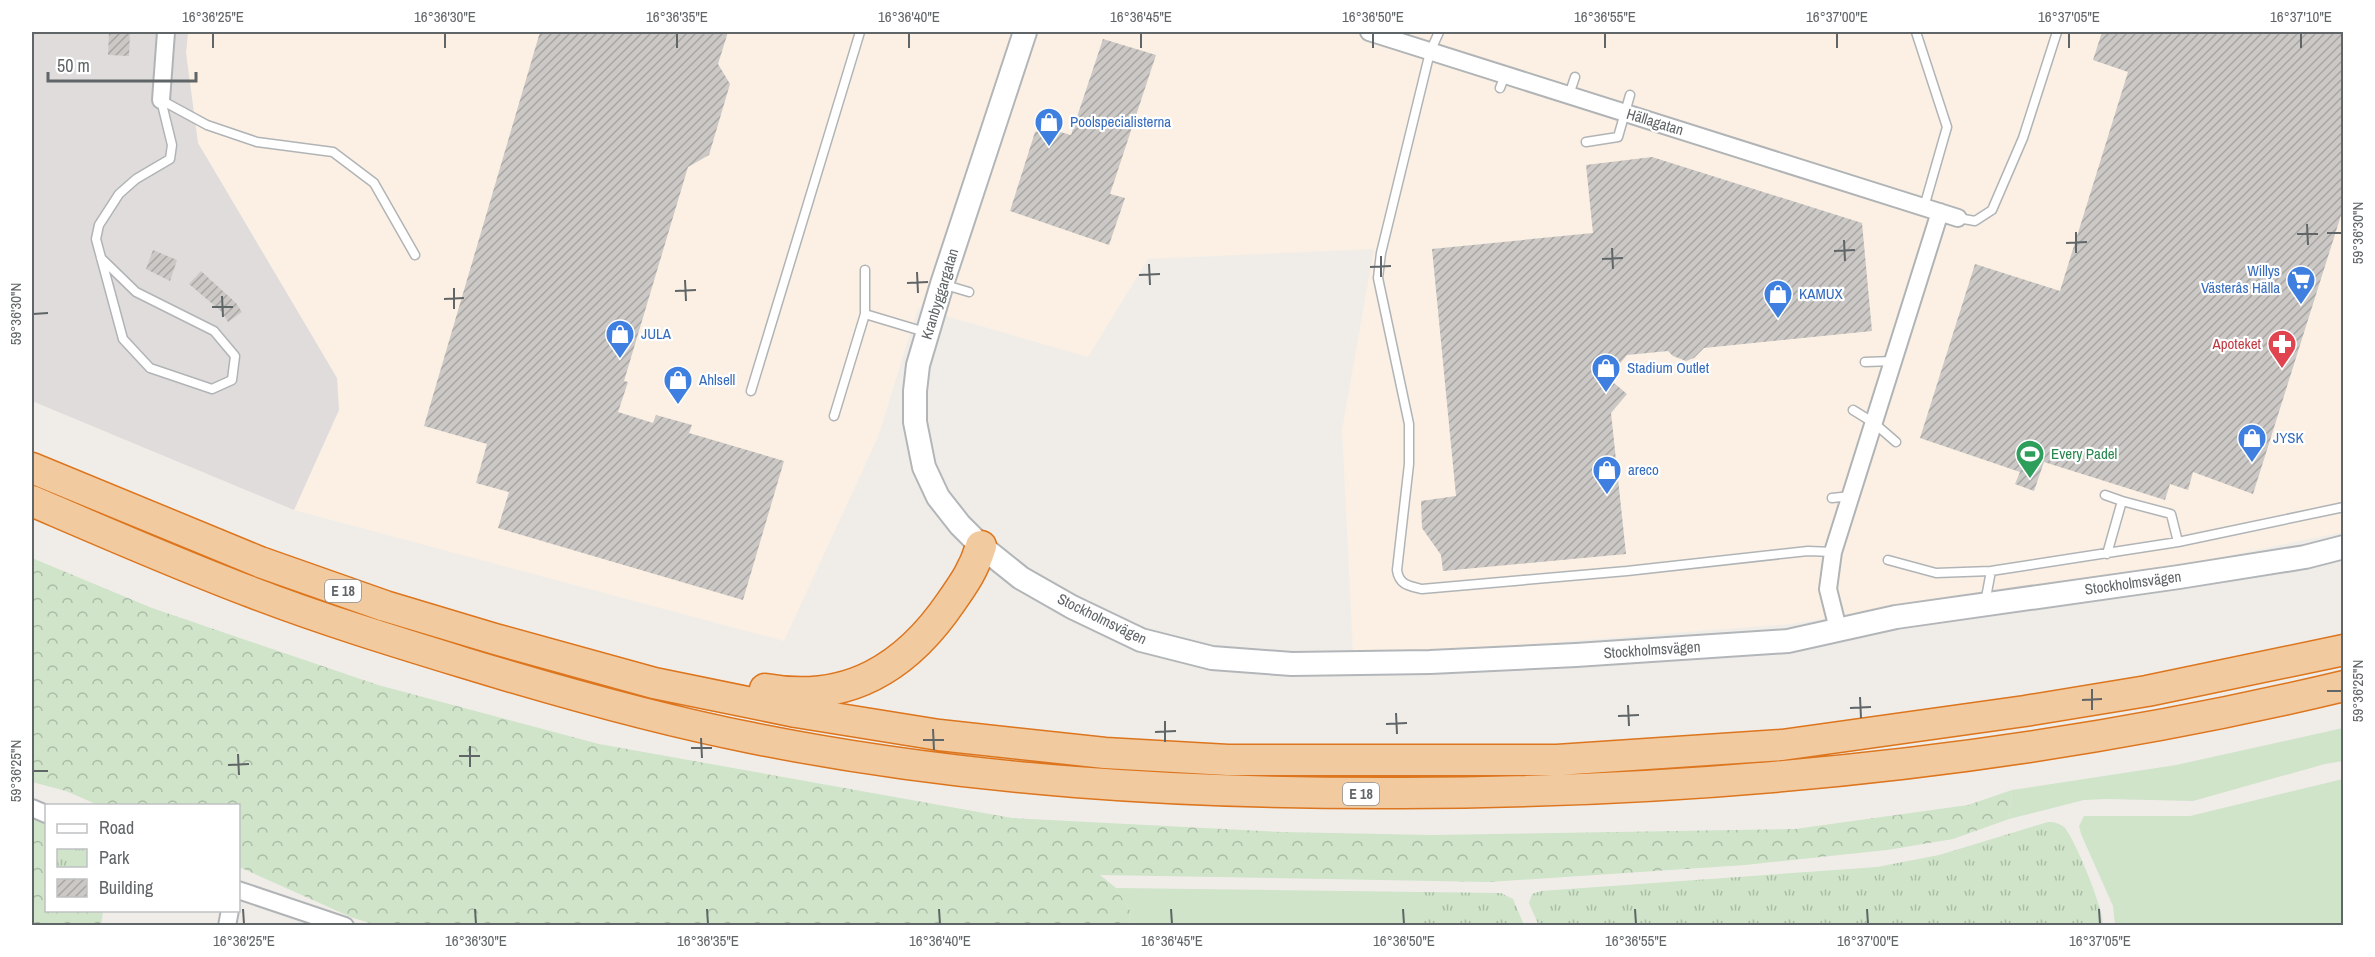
<svg xmlns="http://www.w3.org/2000/svg" width="2375" height="957" viewBox="0 0 2375 957" font-family="'Archivo Narrow',sans-serif">
<style>
.commercial{fill:#fbf0e3}
.industrial{fill:#dfdcdb}
.grass{fill:#cfe4c9}
.forest{fill:url(#forest-crowns)}
.park{fill:url(#park-tufts)}
.building{fill:url(#building-hatch)}
.lines{fill:none;stroke-linecap:round;stroke-linejoin:round}
.lane-casing{stroke:#b1b4b6;stroke-width:11}
.street-casing{stroke:#b1b4b6;stroke-width:20}
.secondary-casing{stroke:#b3b6b9;stroke-width:26}
.highway-casing{stroke:#dc751d;stroke-width:33}
.lane{stroke:#fff;stroke-width:8}
.street{stroke:#fff;stroke-width:16}
.secondary{stroke:#fff;stroke-width:22}
.highway{stroke:#f1ca9f;stroke-width:30}
.ticks{fill:none;stroke:#606567;stroke-width:2}
.labels{text-anchor:middle;stroke-width:4.5;stroke-linejoin:round;paint-order:stroke}
.shield{fill:#fff;stroke:#909395;stroke-width:1.5}
.shield-label{font-size:14px;font-weight:bold;fill:#606567}
.shop-label{font-size:15px;fill:#366cbe;stroke:#fff;text-anchor:start}
.street-label{font-size:15px;fill:#606567;stroke:#fff}
.health-label{font-size:15px;fill:#be3a42;stroke:#fff;text-anchor:end}
.leisure-label{font-size:15px;fill:#27864d;stroke:#fff;text-anchor:start}
.neatline{fill:none;stroke:#606567;stroke-width:2}
.ticks-label{font-size:15px;text-anchor:middle;fill:#606567}
</style>
<defs>
<pattern id="forest-crowns" width="20" height="18" patternUnits="userSpaceOnUse" patternTransform="scale(1.5)"><rect width="20" height="18" fill="#cfe4c9"/><path d="M2 6a3 3 0 1 1 6 0M12 15a3 3 0 1 1 6 0" fill="none" stroke="#abbca7"/></pattern>
<pattern id="park-tufts" width="24" height="20" patternUnits="userSpaceOnUse" patternTransform="scale(1.5)"><rect width="24" height="20" fill="#cfe4c9"/><path d="M3 7l-1-3M5 7V3M7 7l1-3M15 17l-1-3M17 17v-4M19 17l1-3" fill="none" stroke="#abbca7"/></pattern>
<pattern id="building-hatch" width="6" height="6" patternUnits="userSpaceOnUse" patternTransform="scale(1.5)"><rect width="6" height="6" fill="#cbc8c5"/><path d="M-1 1l2-2M0 6l6-6M5 7l2-2" fill="none" stroke="#a8a6a4"/></pattern>
</defs>
<rect width="100%" height="100%" fill="#f0ede9"/>
<path class="commercial" d="M188,32H2343V532L2194,563L1790,624L1456,650L1353,651L1342,430L1374,249L1148,259L1088,357L918,308L878,437L784,641L294,510L339,410L337,378L198,143L186,53Z"/>
<path class="industrial" d="M32,32H188L186,53L198,143L337,378L339,410L294,510L32,401Z"/>
<path class="grass" d="M2343,728V761L2325,764L2193,801L2107,799L2084,800L2009,819L2012,790L2176,765Z
M2343,779V925H2115L2113,906L2081,834L2079,826L2084,816H2190Z
M1116,888L1421,892V925H1128L1131,912Z"/>
<path class="forest" d="M32,558L152,608L378,685L599,744L1012,818L1281,832L1433,835L1795,829L1968,805L2012,790L2009,819L1953,839L1887,850L1745,865L1489,882L1100,875L1116,888L1131,912L1128,925H377L353,918L239,867L238,806L98,805L66,791L32,782Z
M32,818L46,824V910L103,911L101,925H32Z"/>
<path class="park" d="M2048,822C2054,822 2060,823 2065,828C2076,842 2103,907 2103,925L1539,926L1529,903L1532,894L1541,891L1877,867L1939,855Z
M1421,892L1501,893L1513,899L1524,925H1421Z"/>
<path class="building" d="M109,32H130L129,56L108,55Z
M540,32H728L718,64L730,84L709,155L688,167L624,381L628,382L618,412L653,423L656,415L692,425L689,433L784,461L743,600L498,528L509,492L476,483L487,444L424,426Z
M2102,32H2343V209L2253,494L2193,472L2188,490L2170,484L2165,500L2044,462L2034,491L2015,484L2020,472L1920,438L1975,264L2060,291L2128,72L2093,60Z
M1103,39L1156,55L1110,194L1125,198L1109,245L1010,211L1035,132L1046,128L1071,135Z
M1652,157L1862,223L1872,331L1704,348L1694,358L1686,361L1673,356L1668,351L1627,355L1608,378L1627,394L1611,413L1626,554L1443,571L1441,555L1422,528L1421,501L1456,496L1432,249L1593,233L1586,165Z
M153,250L177,260L170,281L146,269Z
M201,271L236,303L242,312L228,322L222,312L189,284Z"/>
<g class="lines">
<g class="lane-casing">
<path id="lane" d="M1439,32L1430,52L1381,253L1378,278L1409,424V464L1397,570C1399,585 1409,586 1422,589L1627,571L1808,551L1833,552
M1916,32L1947,127L1924,207
M1500,88L1505,75
M1569,95L1575,77
M161,100L207,125L257,142L333,152L374,183L415,255
M1586,142L1618,137L1630,95
M1958,218L1975,221L1992,210L2023,138L2057,32
M101,258L136,292L214,331L235,356L232,380L212,389L150,368L123,339L96,239L99,225L119,194L136,179L170,159L172,145L161,100
M942,284L969,292
M865,314L925,332
M1865,362L1893,361
M751,391L860,32
M1853,410L1874,423L1896,442
M834,416L865,314V270
M2105,495L2122,501
M1832,498L1851,496
M2107,554L2122,501L2171,514L2178,542
M1888,560L1936,573L1991,571L2178,542L2344,507
M1985,603L1991,571"/>
</g>
<g class="street-casing">
<path id="street" d="M1369,32L1958,218
M161,100L166,32
M1838,629L1828,589L1833,552L1940,212
M32,808L46,814
M238,890L345,926
M227,926L230,910"/>
</g>
<g class="secondary-casing">
<path id="secondary" d="M1025,32L942,284L918,365L915,391V422L924,467L938,497L960,525L981,546L1021,578L1072,607L1141,640L1212,658L1292,664L1430,662L1576,655L1788,641L1896,617L2179,577L2305,557L2344,547"/>
</g>
<g class="highway-casing">
<path id="highway" d="M32,468L260,562L385,606L495,639L654,683L796,712L939,735L1105,753L1228,760H1557L1782,745L2025,711L2147,691L2344,650
M32,501C104,532 177,564 251,592C321,619 393,641 465,663C560,692 655,719 752,738C966,781 1184,794 1402,793C1719,792 2035,760 2344,686
M765,689C847,704 906,668 951,602C965,582 974,569 981,546"/>
</g>
<use href="#lane" class="lane"/>
<use href="#street" class="street"/>
<use href="#secondary" class="secondary"/>
<use href="#highway" class="highway"/>
</g>
<path class="ticks" d="M213,33V48M445,33V48M677,33V48M909,33V48M1141,33V48M1373,33V48M1605,33V48M1837,33V48M2069,33V48M2301,33V48M2307,224L2308,245M2076,232V253M2327,233H2342M2297,234H2318M1844,240L1845,261M2066,243L2087,242M1612,248L1613,269M1834,251L1855,250M1381,256V277M1602,259L1623,258M1149,264L1150,285M1370,267L1391,266M917,272L918,293M1139,275L1160,274M685,280L686,301M907,283L928,282M454,288V309M675,291L696,290M222,296L223,317M444,299L464,298M212,307H233M33,314L48,313M2092,689V710M2327,691H2342M1860,697L1861,718M2082,700L2102,699M1628,705L1629,726M1850,708L1871,707M1396,713L1397,734M1618,716L1639,715M1165,721V742M1386,724L1407,723M933,729L934,750M1155,732L1176,731M701,738L702,758M923,740H944M470,746V767M691,748H712M238,754L239,775M459,756H480M228,765L249,764M33,771H48M243,909L244,924M475,909L476,924M707,909L708,924M939,909L940,924M1171,909L1172,924M1403,909L1404,924M1635,909L1636,924M1867,909L1868,924M2099,909L2100,924"/>
<defs>
<g id="shop-pin" transform="scale(1.5)"><path d="M0 17L-7.5 6A9.5 9.5 0 1 1 7.5 6Z" fill="#3f7fe0" stroke="#fff"/><path d="M-5-2.5h2.3a2.7 3.5 0 0 1 5.4 0H5L5.5 6h-11ZM-1.5-2.5h3a1.5 2.3 0 0 0-3 0Z" fill="#fff"/></g>
<g id="supermarket-pin" transform="scale(1.5)"><path d="M0 17L-7.5 6A9.5 9.5 0 1 1 7.5 6Z" fill="#3f7fe0" stroke="#fff"/><path d="M-6-5.5h2.5l.6 2H6L4.5 2H-2.5L-4.4-4H-6ZM-1.5 3.2a1.3 1.3 0 1 0 .1 0ZM3 3.2a1.3 1.3 0 1 0 .1 0Z" fill="#fff"/></g>
<g id="pharmacy-pin" transform="scale(1.5)"><path d="M0 17L-7.5 6A9.5 9.5 0 1 1 7.5 6Z" fill="#e0444e" stroke="#fff"/><path d="M-2-6h4v4h4v4h-4v4h-4v-4h-4v-4h4Z" fill="#fff"/></g>
<g id="stadium-pin" transform="scale(1.5)"><path d="M0 17L-7.5 6A9.5 9.5 0 1 1 7.5 6Z" fill="#2e9e5b" stroke="#fff"/><path d="M0-5a6.5 5 0 1 0 0 10a6.5 5 0 1 0 0-10ZM-3.5-1.8h7v3.6h-7Z" fill="#fff"/></g>
</defs>
<g fill-rule="evenodd">
<use href="#shop-pin" x="1049" y="122"/>
<use href="#supermarket-pin" x="2301" y="280"/>
<use href="#shop-pin" x="1778" y="294"/>
<use href="#shop-pin" x="620" y="334"/>
<use href="#pharmacy-pin" x="2282" y="344"/>
<use href="#shop-pin" x="1606" y="368"/>
<use href="#shop-pin" x="678" y="380"/>
<use href="#shop-pin" x="2252" y="438"/>
<use href="#stadium-pin" x="2030" y="454"/>
<use href="#shop-pin" x="1607" y="470"/>
</g>
<g class="labels">
<g class="shield">
<rect x="325" y="580" width="36" height="22" rx="4.5"/>
<rect x="1343" y="783" width="36" height="22" rx="4.5"/>
</g>
<g class="shield-label">
<text x="343" y="596">E 18</text>
<text x="1361" y="799">E 18</text>
</g>
<g class="shop-label">
<text x="1070" y="127">Poolspecialisterna</text>
<text x="2280" y="276" text-anchor="end">Willys<tspan x="2280" dy="17">Västerås Hälla</tspan></text>
<text x="1799" y="299">KAMUX</text>
<text x="641" y="339">JULA</text>
<text x="1627" y="373">Stadium Outlet</text>
<text x="699" y="385">Ahlsell</text>
<text x="2273" y="443">JYSK</text>
<text x="1628" y="475">areco</text>
</g>
<g class="street-label">
<text transform="translate(1655 122) rotate(17)" y="5">Hällagatan</text>
<text transform="translate(940 294) rotate(-73)" y="5">Kranbyggargatan</text>
<text transform="translate(2133 583) rotate(-8)" y="5">Stockholmsvägen</text>
<text transform="translate(1102 619) rotate(26)" y="5">Stockholmsvägen</text>
<text transform="translate(1652 650) rotate(-4)" y="5">Stockholmsvägen</text>
</g>
<g class="health-label">
<text x="2261" y="349">Apoteket</text>
</g>
<g class="leisure-label">
<text x="2051" y="459">Every Padel</text>
</g>
</g>
<rect width="2375" height="957" fill="none" stroke="#ffffff" stroke-width="66"/>
<rect x="45" y="804" width="195" height="108" fill="#ffffff" stroke="#bfc1c2" stroke-width="1.5"/>
<rect x="57" y="824" width="30" height="9" fill="#ffffff" stroke="#bfc1c2" stroke-width="1.5"/>
<text x="99" y="834" font-size="18" fill="#606567">Road</text>
<rect x="57" y="849" width="30" height="18" fill="url(#park-tufts)" stroke="#bfc1c2" stroke-width="1.5"/>
<text x="99" y="864" font-size="18" fill="#606567">Park</text>
<rect x="57" y="879" width="30" height="18" fill="url(#building-hatch)" stroke="#bfc1c2" stroke-width="1.5"/>
<text x="99" y="894" font-size="18" fill="#606567">Building</text>
<path d="M48 72v9h148v-9" fill="none" stroke="#606567" stroke-width="3"/>
<text x="57" y="72" font-size="18" fill="#606567" stroke="#ffffff" stroke-width="4.5" paint-order="stroke">50 m</text>
<rect x="33" y="33" width="2309" height="891" class="neatline"/>
<g class="ticks-label">
<text x="213" y="22">16°36'25"E</text>
<text x="445" y="22">16°36'30"E</text>
<text x="677" y="22">16°36'35"E</text>
<text x="909" y="22">16°36'40"E</text>
<text x="1141" y="22">16°36'45"E</text>
<text x="1373" y="22">16°36'50"E</text>
<text x="1605" y="22">16°36'55"E</text>
<text x="1837" y="22">16°37'00"E</text>
<text x="2069" y="22">16°37'05"E</text>
<text x="2301" y="22">16°37'10"E</text>
<text transform="translate(2358 233) rotate(-90)" y="5">59°36'30"N</text>
<text transform="translate(16 314) rotate(-90)" y="5">59°36'30"N</text>
<text transform="translate(2358 691) rotate(-90)" y="5">59°36'25"N</text>
<text transform="translate(16 771) rotate(-90)" y="5">59°36'25"N</text>
<text x="244" y="946">16°36'25"E</text>
<text x="476" y="946">16°36'30"E</text>
<text x="708" y="946">16°36'35"E</text>
<text x="940" y="946">16°36'40"E</text>
<text x="1172" y="946">16°36'45"E</text>
<text x="1404" y="946">16°36'50"E</text>
<text x="1636" y="946">16°36'55"E</text>
<text x="1868" y="946">16°37'00"E</text>
<text x="2100" y="946">16°37'05"E</text>
</g>
</svg>
